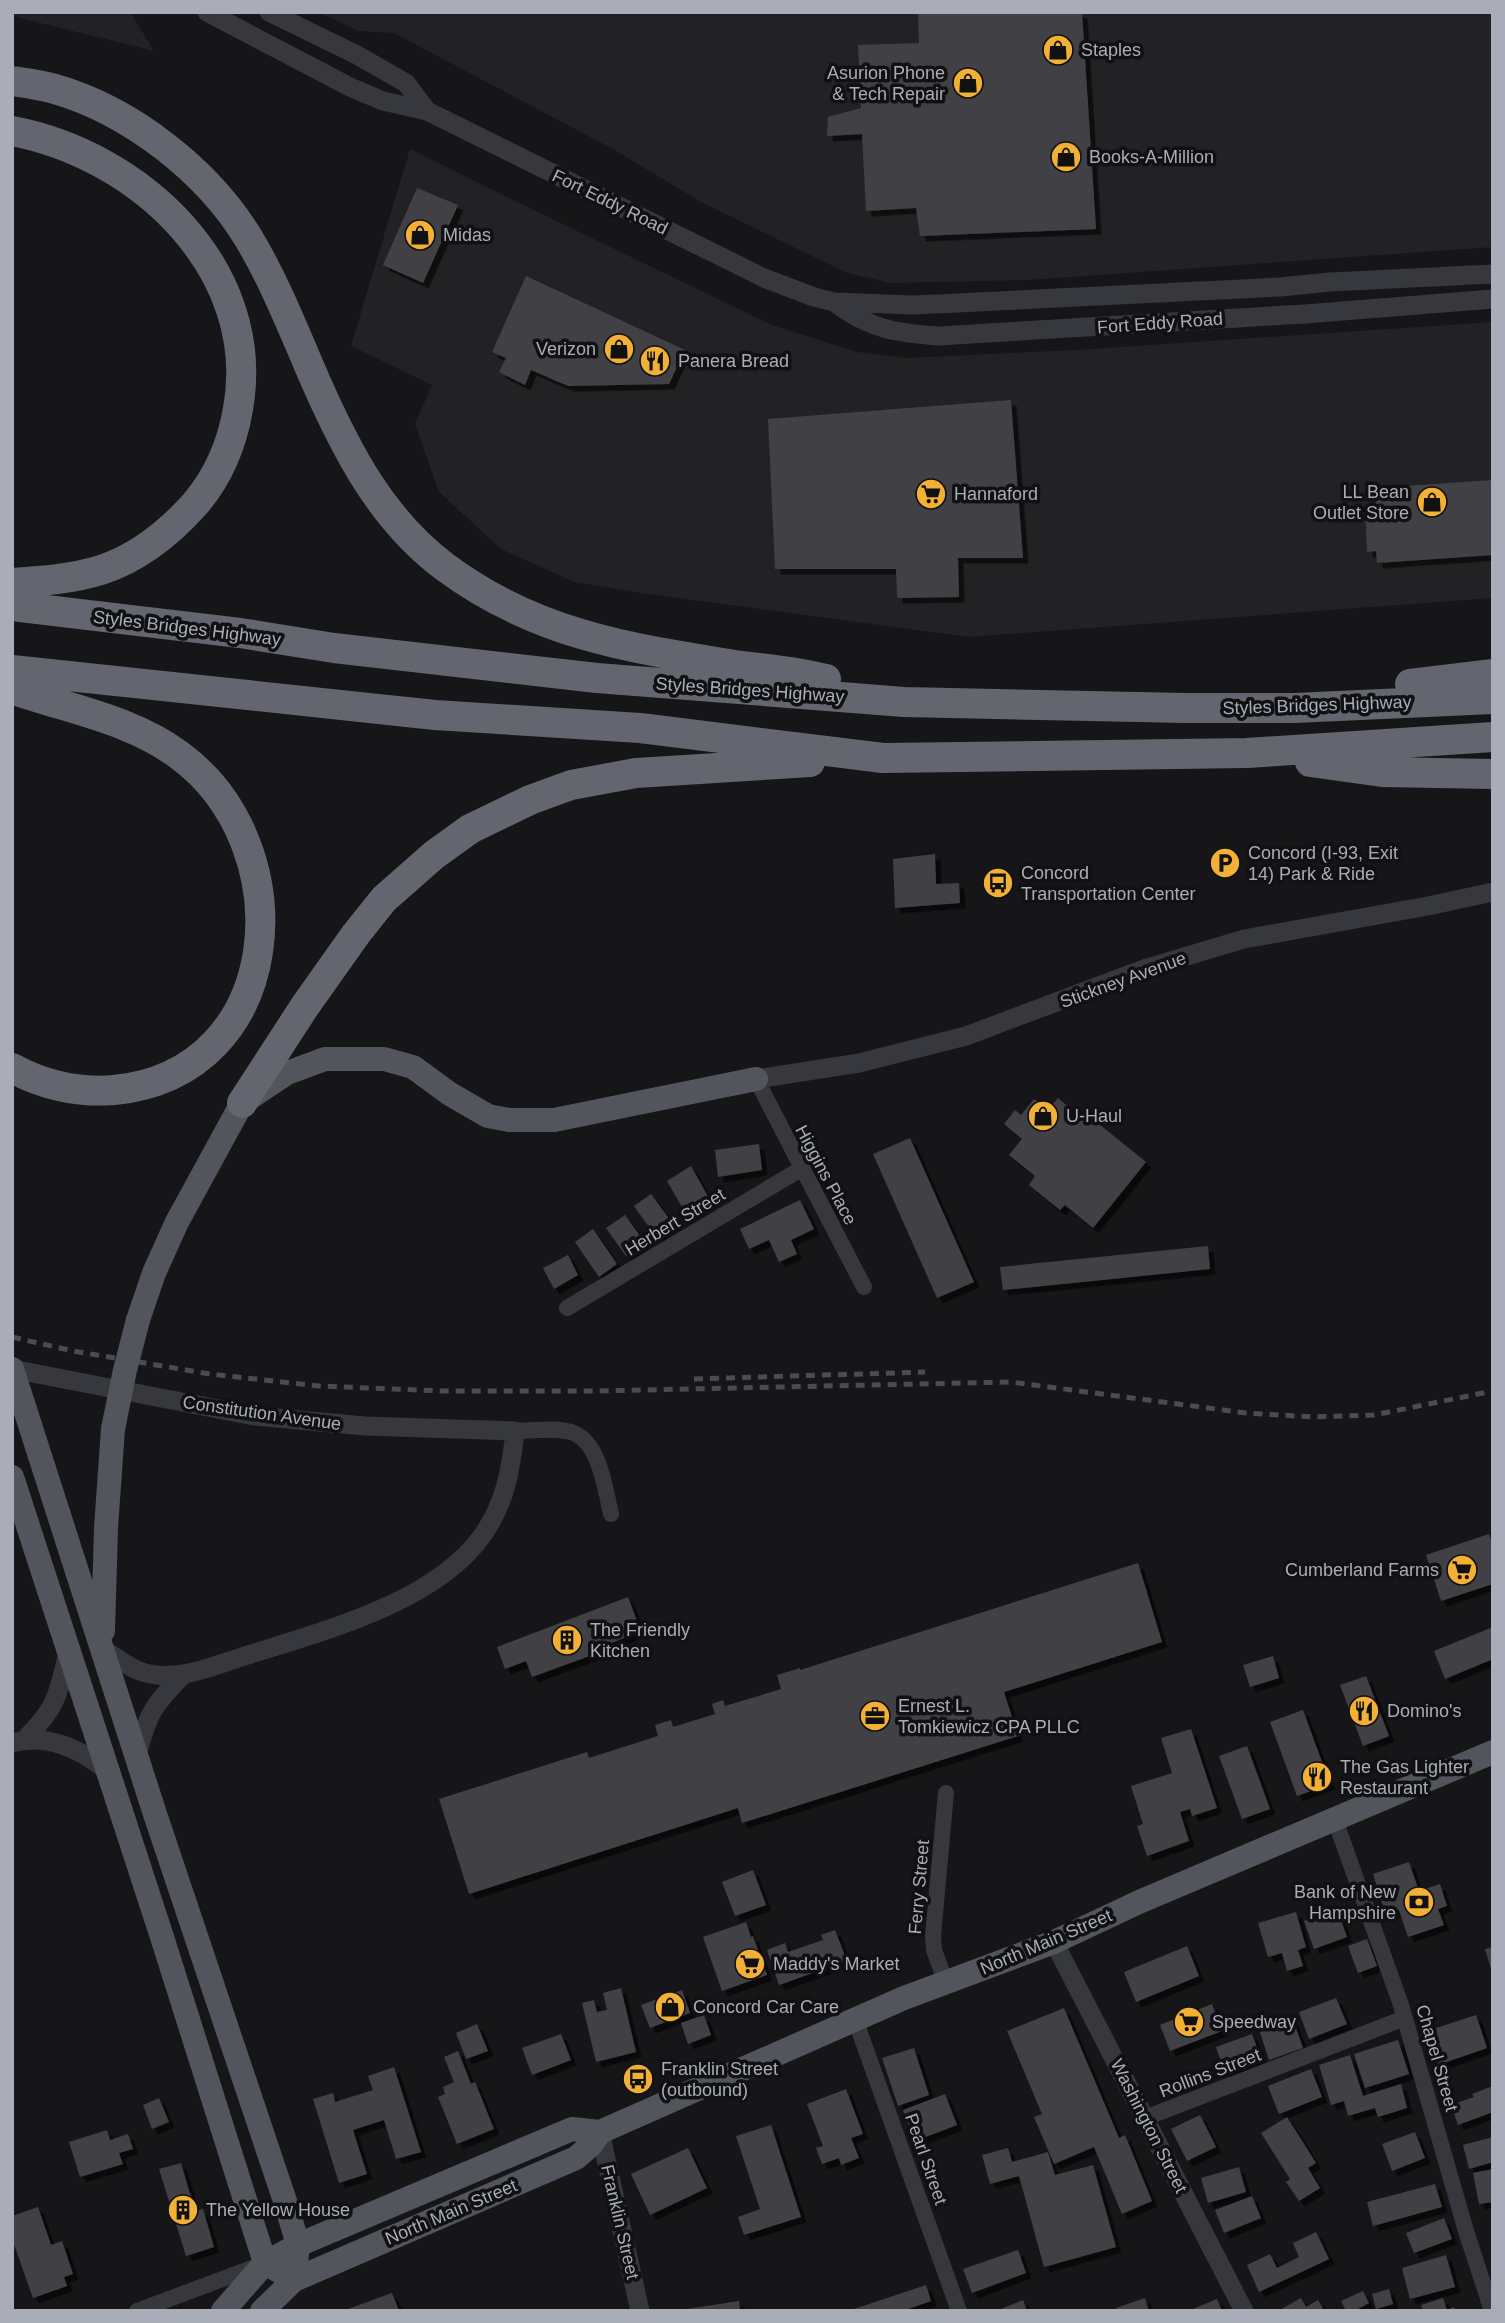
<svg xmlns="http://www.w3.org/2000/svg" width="1505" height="2323" viewBox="0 0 1505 2323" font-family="Arial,sans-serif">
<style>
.built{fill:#222225}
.building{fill:#404145;filter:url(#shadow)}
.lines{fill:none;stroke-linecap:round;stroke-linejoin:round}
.minor{stroke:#37383d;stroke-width:16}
.tertiary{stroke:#37383d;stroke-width:19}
.primary{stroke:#53555c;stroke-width:24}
.motorway{stroke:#63666e;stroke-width:30}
.rail{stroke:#4a4c52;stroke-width:5;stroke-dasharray:9 7;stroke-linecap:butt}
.primary-bridge{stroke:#53555c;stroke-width:24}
.labels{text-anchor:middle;stroke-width:7;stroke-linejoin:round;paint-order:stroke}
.poi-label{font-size:18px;fill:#a8adb8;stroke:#111113;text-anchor:start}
.street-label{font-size:18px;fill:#a8adb8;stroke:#111113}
</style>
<defs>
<filter id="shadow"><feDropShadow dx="5.5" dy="5.5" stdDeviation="0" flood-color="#0009"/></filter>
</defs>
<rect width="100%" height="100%" fill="#161618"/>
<path class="built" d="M12,12H130L154,51L12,16Z
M319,12H1493V247L1028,280L891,283L847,273L701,202L613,149L394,33L358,31Z
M410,149L513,200L772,325L857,352L906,358L1076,350L1493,322V598L969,637L641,593L574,582L501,549L439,492L415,424L432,385L351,346Z"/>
<path class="building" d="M918,12H1082L1096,229L920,236L916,208L866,211L862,134L827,136L828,117L861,108L858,45L919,43Z
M417,188L458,205L423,283L383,265Z
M526,276L685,350L669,384L568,386L531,370L525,385L499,372L506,358L492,352Z
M1011,400L1023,558H958L959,597L897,598L896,569H775L768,419Z
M1493,480V555L1377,563L1376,551L1367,552L1365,505L1376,504L1375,488Z
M935,854L936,884L959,883L960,903L895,908L893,859Z
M1058,1098L1085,1121L1089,1116L1146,1162L1093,1228L1065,1205L1060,1210L1029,1185L1035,1176L1009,1155L1022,1139L1004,1124L1015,1110L1021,1115L1034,1099L1048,1110Z
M910,1138L974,1282L937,1298L873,1154Z
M759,1144L762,1170L718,1177L715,1150Z
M691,1166L710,1200L686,1214L667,1181Z
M651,1194L673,1224L656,1237L634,1206Z
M800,1200L814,1229L791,1240L797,1254L779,1262L769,1240L749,1249L740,1229Z
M625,1215L645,1243L626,1256L606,1228Z
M593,1229L617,1264L599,1277L575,1242Z
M1208,1246L1210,1269L1003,1290L1000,1267Z
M568,1255L578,1275L554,1289L543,1268Z
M1489,1534L1493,1546V1584L1441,1601L1426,1555Z
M1138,1563L1162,1642L1004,1692L1018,1736L742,1823L738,1808L469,1894L439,1799L587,1752L589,1758L658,1736L655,1725L671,1720L673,1727L715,1714L712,1704L723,1700L725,1706L781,1689L777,1675L800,1668V1670Z
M628,1597L637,1621L630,1625L634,1634L604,1646L606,1650L532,1677L526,1661L505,1669L497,1647Z
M1493,1627V1659L1445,1679L1434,1651Z
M1273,1656L1279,1678L1250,1687L1243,1665Z
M1366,1676L1389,1736L1363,1746L1340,1685Z
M1303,1710L1330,1784L1297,1796L1270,1722Z
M1191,1729L1217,1808L1192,1816L1190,1809L1180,1812L1189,1841L1147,1856L1137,1826L1143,1824L1131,1786L1172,1773L1161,1738Z
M1247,1746L1270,1809L1242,1819L1219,1756Z
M1409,1862L1419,1891L1440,1884L1447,1906L1438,1909L1444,1925L1408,1937L1399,1910L1386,1915L1373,1874Z
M753,1870L766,1905L735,1916L722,1882Z
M1337,1909L1347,1937L1314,1949L1304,1921Z
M1296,1912L1306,1947L1298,1950L1303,1966L1287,1971L1282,1953L1268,1957L1258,1923Z
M746,1922L751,1937L753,1936L767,1975L722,1991L703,1937Z
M835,1930L847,1961L779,1985L767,1950L785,1943L788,1952L823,1940L821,1935Z
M1367,1939L1377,1966L1358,1973L1348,1946Z
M1187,1946L1199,1976L1136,2002L1124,1972Z
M1493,1947V1972H1492L1485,1949Z
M621,1988L636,2052L596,2062L582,2003L594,2000L597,2012L607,2010L603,1993Z
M682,1990L690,2013L650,2028L641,2005Z
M1336,1998L1347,2024L1309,2039L1299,2012Z
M1212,2004L1222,2031L1170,2051L1160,2025Z
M1064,2008L1119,2138L1125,2135L1152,2201L1122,2214L1094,2147L1054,2164L1034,2117L1042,2114L1007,2031Z
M704,2015L711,2035L688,2044L681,2023Z
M1476,2015L1487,2048L1438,2065L1427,2031Z
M1293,2020L1303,2048L1269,2060L1260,2032Z
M477,2024L488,2051L466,2059L456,2033Z
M561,2034L571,2060L532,2075L522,2048Z
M1252,2034L1262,2061L1225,2074L1216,2047Z
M1398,2040L1409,2074L1365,2088L1354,2054Z
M914,2048L929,2095L898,2106L882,2058Z
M458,2051L471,2084L475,2082L494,2129L457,2144L438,2097L445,2094L443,2087L454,2082L444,2057Z
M1350,2055L1363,2096L1401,2084L1407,2108L1378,2117L1375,2108L1348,2116L1344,2101L1331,2105L1319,2065Z
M394,2067L421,2152L396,2159L384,2120L353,2130L367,2174L339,2183L313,2099L333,2093L335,2102L373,2090L368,2076Z
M1311,2069L1322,2097L1279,2114L1268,2086Z
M1493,2086V2112L1458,2125L1451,2105L1474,2097L1472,2094Z
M846,2089L863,2134L851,2138L859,2158L841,2165L839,2158L822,2164L816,2148L823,2146L807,2104Z
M945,2094L957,2125L915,2141L903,2110Z
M159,2098L169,2122L152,2129L143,2105Z
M1200,2115L1216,2147L1187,2161L1171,2129Z
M1287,2117L1316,2163L1308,2168L1320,2188L1299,2201L1286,2182L1290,2179L1261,2133Z
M771,2125L801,2217L744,2235L738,2217L760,2209L736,2136Z
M107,2130L110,2140L128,2134L133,2149L119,2153L123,2164L80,2177L69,2142Z
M1415,2132L1425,2158L1392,2171L1382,2144Z
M1493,2137V2162L1469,2169L1463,2145Z
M688,2148L707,2188L650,2215L631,2174Z
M1008,2148L1012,2162L1048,2152L1055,2175L1093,2165L1116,2247L1044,2267L1019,2176L990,2184L982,2155Z
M181,2163L195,2211L203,2209L214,2247L186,2256L159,2169Z
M1239,2167L1246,2192L1208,2203L1201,2178Z
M1493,2169V2202L1479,2204L1473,2173Z
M1435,2184L1442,2207L1373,2226L1367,2202Z
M1252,2196L1261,2218L1224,2233L1215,2210Z
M38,2207L51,2245L62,2241L73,2274L64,2277L67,2286L33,2298L12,2239V2216Z
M1444,2218L1452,2239L1414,2253L1406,2233Z
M1316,2232L1329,2259L1259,2292L1247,2265L1270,2254L1277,2268L1299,2257L1293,2243Z
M1018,2250L1026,2273L972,2293L963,2269Z
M1446,2255L1455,2287L1410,2299L1402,2268Z
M926,2285L931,2301L902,2311H848Z
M1389,2289L1393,2304L1376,2309L1372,2294Z
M1363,2291L1369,2303L1354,2311H1346L1341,2301Z
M392,2293L399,2311H346L345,2310Z
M1145,2298L1149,2311H1117L1116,2308Z
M1301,2298L1306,2307L1318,2300L1324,2311H1278Z
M1443,2298L1447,2310L1454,2307L1455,2311H1423L1421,2305Z
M1217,2299L1222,2311H1188Z
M1023,2300L1027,2311H996Z
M739,2301L740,2311H687V2309Z"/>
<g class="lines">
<path class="minor" d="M756,1079L864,1287
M567,1308L801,1169
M515,1431C532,1431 554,1427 571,1432C600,1441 605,1489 611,1514
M946,1793L933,1936L934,1950L946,1983
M1335,1820L1401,2005L1466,2231L1492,2311
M855,2019L959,2311
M1145,2118L1405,2018
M137,2311L260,2265"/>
<path class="tertiary" d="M207,12L350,87L383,101L427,111L764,278L814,297L834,302L914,305L957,303L1280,287L1330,282L1493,274
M269,12L357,55L406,83L427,111
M834,302C869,329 896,333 938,336L1305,314L1493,299
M756,1079L859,1063L966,1036L1147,968L1244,939L1428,906L1493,892
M12,1369L254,1416L365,1426L515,1431C511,1470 505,1504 482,1536C434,1603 323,1631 248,1655C217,1664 182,1681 150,1674C133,1671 117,1658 103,1649
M24,1740C57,1707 58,1696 68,1652
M12,1743C46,1733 81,1749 106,1770
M137,1756C147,1715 153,1705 183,1675
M1054,1942L1244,2311
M600,2132L640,2311"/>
<path class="primary" d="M138,1320L154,1273L177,1222L242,1103L287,1073L325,1059H384L413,1067L450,1094L488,1116L509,1120H554L756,1079
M12,1369L155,1814L286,2204L298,2245L294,2280
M12,1477L162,1937L265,2263L294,2280
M103,1631L106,1528L113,1429
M223,2311L265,2263L298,2245L572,2129L600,2132
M262,2311L294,2280L576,2158L591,2145L600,2132L904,1998L1054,1942L1139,1902L1493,1752"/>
<path class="motorway" d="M12,81C26,83 41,85 55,89C131,111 208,171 249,239C276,284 295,334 316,382C347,452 382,520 445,567C535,634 628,648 735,665C765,669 797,671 826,679
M12,131C140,155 263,270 238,409C232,444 219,476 195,504C169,533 138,558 101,570C72,579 42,581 12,583
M12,606L240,633L334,648L597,678L904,702L1186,708H1294L1493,699
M12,670L435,715L640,728L883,758L1247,753L1493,737
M1410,684L1493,674
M12,689C68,709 131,719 179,755C303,846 288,1073 114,1090C79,1093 43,1085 12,1068
M1310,762L1382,772L1493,774
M242,1103L305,1006L356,934L384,899L434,855L470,829L530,800L571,785L636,773L810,762"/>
<path class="rail" d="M12,1337L73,1351L210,1374L319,1386L443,1391H596L1011,1382L1246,1413L1313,1417L1374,1415L1493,1391
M694,1379L925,1372"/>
<path class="primary-bridge" d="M113,1429L125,1370L138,1320"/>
</g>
<defs>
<g id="shop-disc" transform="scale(1.575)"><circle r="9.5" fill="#f2b134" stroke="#111113"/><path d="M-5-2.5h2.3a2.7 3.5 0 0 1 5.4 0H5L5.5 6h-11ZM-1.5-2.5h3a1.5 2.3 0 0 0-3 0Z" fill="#111"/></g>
<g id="restaurant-disc" transform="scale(1.575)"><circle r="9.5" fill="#f2b134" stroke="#111113"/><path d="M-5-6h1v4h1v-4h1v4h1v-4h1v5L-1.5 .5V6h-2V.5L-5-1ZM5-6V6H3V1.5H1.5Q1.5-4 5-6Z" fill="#111"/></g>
<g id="supermarket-disc" transform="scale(1.575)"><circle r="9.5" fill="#f2b134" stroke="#111113"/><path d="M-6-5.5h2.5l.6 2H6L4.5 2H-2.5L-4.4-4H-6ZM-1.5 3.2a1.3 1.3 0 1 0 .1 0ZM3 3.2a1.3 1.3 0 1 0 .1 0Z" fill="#111"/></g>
<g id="parking-disc" transform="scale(1.575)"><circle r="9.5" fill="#f2b134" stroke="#111113"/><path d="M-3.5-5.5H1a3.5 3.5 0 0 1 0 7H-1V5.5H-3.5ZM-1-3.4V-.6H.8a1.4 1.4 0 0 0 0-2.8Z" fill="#111"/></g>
<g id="bus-disc" transform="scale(1.575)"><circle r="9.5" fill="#f2b134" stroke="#111113"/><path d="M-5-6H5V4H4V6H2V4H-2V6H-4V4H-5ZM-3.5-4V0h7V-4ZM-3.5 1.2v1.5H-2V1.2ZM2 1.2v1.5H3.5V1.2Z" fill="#111"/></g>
<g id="building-disc" transform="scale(1.575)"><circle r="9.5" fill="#f2b134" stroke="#111113"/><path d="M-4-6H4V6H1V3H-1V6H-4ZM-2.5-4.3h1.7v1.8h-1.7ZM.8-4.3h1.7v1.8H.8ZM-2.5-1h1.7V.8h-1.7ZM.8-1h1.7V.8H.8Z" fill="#111"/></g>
<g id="office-disc" transform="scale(1.575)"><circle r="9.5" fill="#f2b134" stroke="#111113"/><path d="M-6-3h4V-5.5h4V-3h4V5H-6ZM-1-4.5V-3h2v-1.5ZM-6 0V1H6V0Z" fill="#111"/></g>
<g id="bank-disc" transform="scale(1.575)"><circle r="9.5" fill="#f2b134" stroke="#111113"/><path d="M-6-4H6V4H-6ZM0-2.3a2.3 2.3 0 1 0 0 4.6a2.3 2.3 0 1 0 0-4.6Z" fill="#111"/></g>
</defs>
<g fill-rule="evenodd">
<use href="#shop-disc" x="1058" y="50"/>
<use href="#shop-disc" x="968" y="83"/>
<use href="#shop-disc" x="1066" y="157"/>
<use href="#shop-disc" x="420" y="235"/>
<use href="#shop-disc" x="619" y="349"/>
<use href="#restaurant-disc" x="655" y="361"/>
<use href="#supermarket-disc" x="931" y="494"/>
<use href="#shop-disc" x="1432" y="502"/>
<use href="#parking-disc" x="1225" y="863"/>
<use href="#bus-disc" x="998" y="883"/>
<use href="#shop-disc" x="1043" y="1116"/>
<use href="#supermarket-disc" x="1462" y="1570"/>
<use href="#building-disc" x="567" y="1640"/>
<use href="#restaurant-disc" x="1364" y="1711"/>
<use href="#office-disc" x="875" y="1716"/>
<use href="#restaurant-disc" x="1317" y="1777"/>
<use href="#bank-disc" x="1419" y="1902"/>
<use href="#supermarket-disc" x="750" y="1964"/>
<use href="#shop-disc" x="670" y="2007"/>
<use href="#supermarket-disc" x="1189" y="2022"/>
<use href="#bus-disc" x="638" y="2079"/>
<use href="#building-disc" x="183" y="2210"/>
</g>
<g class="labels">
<g class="poi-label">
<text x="1081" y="56">Staples</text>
<text x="945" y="79" text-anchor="end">Asurion Phone<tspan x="945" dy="21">&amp; Tech Repair</tspan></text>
<text x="1089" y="163">Books-A-Million</text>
<text x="443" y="241">Midas</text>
<text x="596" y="355" text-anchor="end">Verizon</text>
<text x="678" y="367">Panera Bread</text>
<text x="1409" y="498" text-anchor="end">LL Bean<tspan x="1409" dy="21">Outlet Store</tspan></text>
<text x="954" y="500">Hannaford</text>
<text x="1248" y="859">Concord (I-93, Exit<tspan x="1248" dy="21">14) Park &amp; Ride</tspan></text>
<text x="1021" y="879">Concord<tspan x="1021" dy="21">Transportation Center</tspan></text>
<text x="1066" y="1122">U-Haul</text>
<text x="1439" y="1576" text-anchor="end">Cumberland Farms</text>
<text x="590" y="1636">The Friendly<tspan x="590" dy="21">Kitchen</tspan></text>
<text x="898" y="1712">Ernest L.<tspan x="898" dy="21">Tomkiewicz CPA PLLC</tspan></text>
<text x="1387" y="1717">Domino's</text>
<text x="1340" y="1773">The Gas Lighter<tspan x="1340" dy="21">Restaurant</tspan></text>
<text x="1396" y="1898" text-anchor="end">Bank of New<tspan x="1396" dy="21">Hampshire</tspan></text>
<text x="773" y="1970">Maddy's Market</text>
<text x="693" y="2013">Concord Car Care</text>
<text x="1212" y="2028">Speedway</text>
<text x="661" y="2075">Franklin Street<tspan x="661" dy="21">(outbound)</tspan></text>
<text x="206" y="2216">The Yellow House</text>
</g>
<g class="street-label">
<text transform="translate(610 202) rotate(26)" y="6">Fort Eddy Road</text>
<text transform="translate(1160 323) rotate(-4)" y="6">Fort Eddy Road</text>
<text transform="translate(187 628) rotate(7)" y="6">Styles Bridges Highway</text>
<text transform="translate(750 690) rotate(4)" y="6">Styles Bridges Highway</text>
<text transform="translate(1317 705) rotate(-2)" y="6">Styles Bridges Highway</text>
<text transform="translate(1123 980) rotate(-20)" y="6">Stickney Avenue</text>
<text transform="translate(826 1175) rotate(62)" y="6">Higgins Place</text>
<text transform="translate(675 1222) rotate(-31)" y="6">Herbert Street</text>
<text transform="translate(262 1413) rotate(8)" y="6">Constitution Avenue</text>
<text transform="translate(919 1887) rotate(-85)" y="6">Ferry Street</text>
<text transform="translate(1046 1942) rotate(-23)" y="6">North Main Street</text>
<text transform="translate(1437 2058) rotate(74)" y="6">Chapel Street</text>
<text transform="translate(1210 2073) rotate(-21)" y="6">Rollins Street</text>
<text transform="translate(1149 2126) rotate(63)" y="6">Washington Street</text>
<text transform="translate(926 2159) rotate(71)" y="6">Pearl Street</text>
<text transform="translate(451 2212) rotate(-23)" y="6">North Main Street</text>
<text transform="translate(620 2222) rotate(77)" y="6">Franklin Street</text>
</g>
</g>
<rect width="1505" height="2323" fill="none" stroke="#a8adb8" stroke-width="28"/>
</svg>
